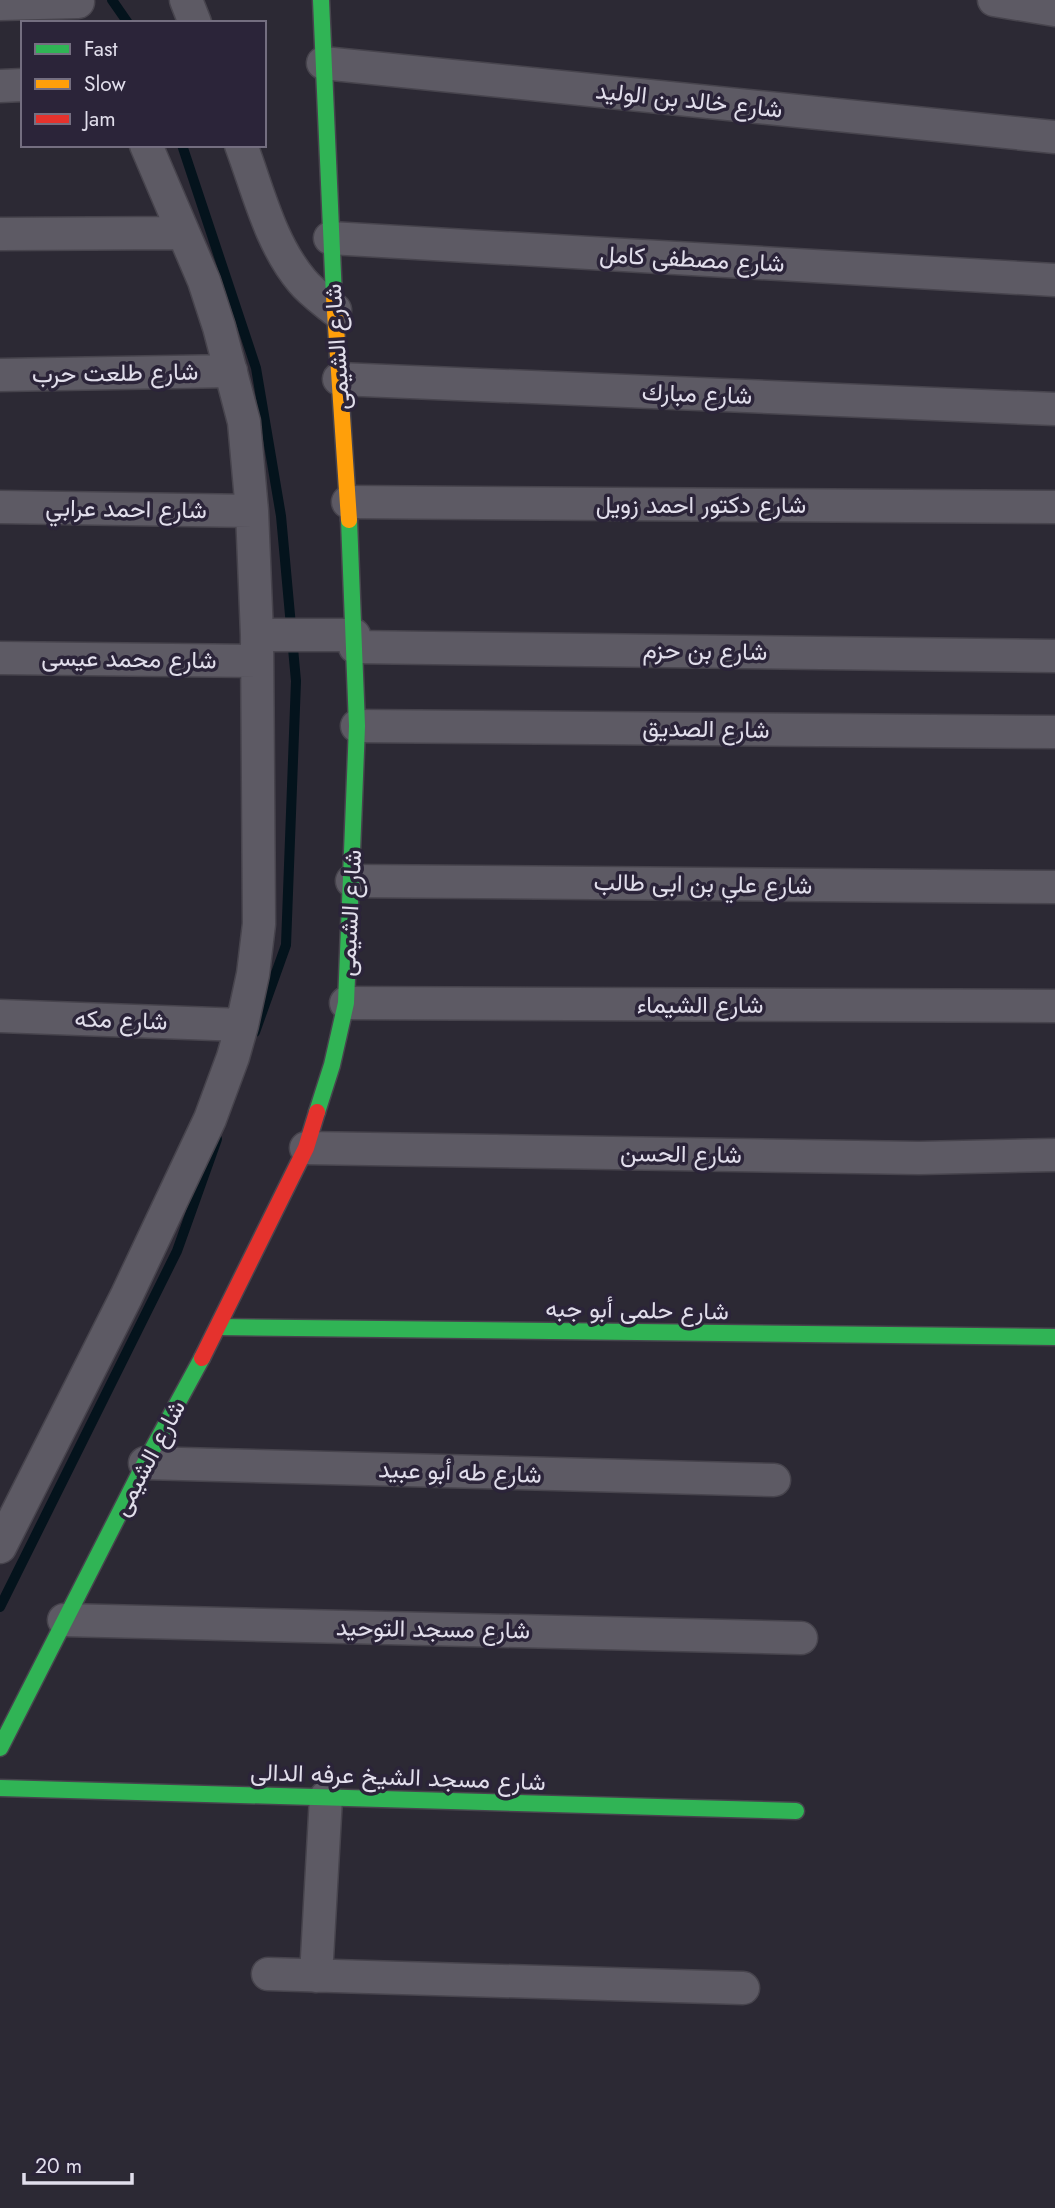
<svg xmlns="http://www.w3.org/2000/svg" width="1055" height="2208" viewBox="0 0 1055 2208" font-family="Jost,Vazirmatn,sans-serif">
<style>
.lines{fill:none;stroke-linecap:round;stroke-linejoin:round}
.stream{stroke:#04131c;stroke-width:10}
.street-casing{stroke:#47444d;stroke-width:35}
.fast-casing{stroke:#47444d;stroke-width:19}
.slow-casing{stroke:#47444d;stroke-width:19}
.jam-casing{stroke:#47444d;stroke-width:19}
.street{stroke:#5d5a64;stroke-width:32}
.fast{stroke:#30b455;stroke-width:16}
.slow{stroke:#ff9f0a;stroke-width:16}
.jam{stroke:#e5322d;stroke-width:16}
.labels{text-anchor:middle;stroke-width:7;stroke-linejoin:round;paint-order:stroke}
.street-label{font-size:24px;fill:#e1deeb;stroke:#2b2439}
</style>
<rect width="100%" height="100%" fill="#2c2934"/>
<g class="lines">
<path class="stream" d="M112,0L128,23
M182,145L256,368L281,516L296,681L286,945L255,1032
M0,1607L177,1251L217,1139"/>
<g class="street-casing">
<path id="street" d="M186,0L195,23
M994,0L1055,10
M0,4L78,2
M323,63L1055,137
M0,86L23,85
M241,145C258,190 270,243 302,281C311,292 324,301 335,310
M0,234L183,233
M330,238L1055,280
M0,375L231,371
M339,379L1055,409
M348,502L1055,507
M0,507L252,511
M257,635H354
M355,647L1055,656
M0,658L257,661
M357,726L1055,732
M352,881L1055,887
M346,1003L1055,1006
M0,1016L242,1025
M306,1148L919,1158L1055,1155
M145,1463L774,1480
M0,1547L126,1297L210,1119L233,1057L242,1025L253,974L259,924L257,635L252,511L244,422L219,327L204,281L146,145
M64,1620L801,1638
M268,1974L743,1988
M316,1976L326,1797"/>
</g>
<g class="fast-casing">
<path id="fast" d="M321,0L334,297
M317,1112L332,1065L346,1003L357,726L349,520
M219,1327L1055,1337
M0,1748L145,1463L202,1358
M0,1788L796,1811"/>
</g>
<g class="slow-casing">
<path id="slow" d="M334,297L349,520"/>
</g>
<g class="jam-casing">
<path id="jam" d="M202,1358L306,1148L317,1112"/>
</g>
<use href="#street" class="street"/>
<use href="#fast" class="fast"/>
<use href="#slow" class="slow"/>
<use href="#jam" class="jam"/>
</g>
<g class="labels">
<g class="street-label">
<text transform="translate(689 100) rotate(6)" y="8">شارع خالد بن الوليد</text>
<text transform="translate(692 259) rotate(3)" y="8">شارع مصطفى كامل</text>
<text transform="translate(337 347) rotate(-94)" y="8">شارع الشيمى</text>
<text transform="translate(115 373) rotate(-1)" y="8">شارع طلعت حرب</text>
<text transform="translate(697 394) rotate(2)" y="8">شارع مبارك</text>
<text x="701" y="513">شارع دكتور احمد زويل</text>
<text transform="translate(126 509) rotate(1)" y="8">شارع احمد عرابي</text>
<text transform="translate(705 651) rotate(1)" y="8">شارع بن حزم</text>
<text transform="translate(129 659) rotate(1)" y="8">شارع محمد عيسى</text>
<text transform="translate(706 729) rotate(1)" y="8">شارع الصديق</text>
<text transform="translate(703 884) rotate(1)" y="8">شارع علي بن ابى طالب</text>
<text transform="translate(350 913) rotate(-87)" y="8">شارع الشيمى</text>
<text x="700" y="1013">شارع الشيماء</text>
<text transform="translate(121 1020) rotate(2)" y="8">شارع مكه</text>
<text transform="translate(681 1154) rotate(1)" y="8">شارع الحسن</text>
<text transform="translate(637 1310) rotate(1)" y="8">شارع حلمى أبو جبه</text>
<text transform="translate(149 1458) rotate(-62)" y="8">شارع الشيمى</text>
<text transform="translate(460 1472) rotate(2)" y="8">شارع طه أبو عبيد</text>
<text transform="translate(433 1629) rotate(1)" y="8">شارع مسجد التوحيد</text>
<text transform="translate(398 1777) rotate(2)" y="8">شارع مسجد الشيخ عرفه الدالى</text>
</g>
</g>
<rect x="21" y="21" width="245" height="126" fill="#2b2439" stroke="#746e80" stroke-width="2"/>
<rect x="35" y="44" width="35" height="10" fill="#30b455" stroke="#746e80" stroke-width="2"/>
<text x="84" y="56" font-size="21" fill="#e1deeb">Fast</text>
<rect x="35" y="79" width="35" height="10" fill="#ff9f0a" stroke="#746e80" stroke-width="2"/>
<text x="84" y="91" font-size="21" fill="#e1deeb">Slow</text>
<rect x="35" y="114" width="35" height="10" fill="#e5322d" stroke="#746e80" stroke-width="2"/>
<text x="84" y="126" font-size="21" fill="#e1deeb">Jam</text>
<path d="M24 2173v10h108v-10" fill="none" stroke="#e1deeb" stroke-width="3.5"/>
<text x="35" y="2173" font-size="21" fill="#e1deeb" stroke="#2b2439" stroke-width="5" paint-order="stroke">20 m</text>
</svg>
